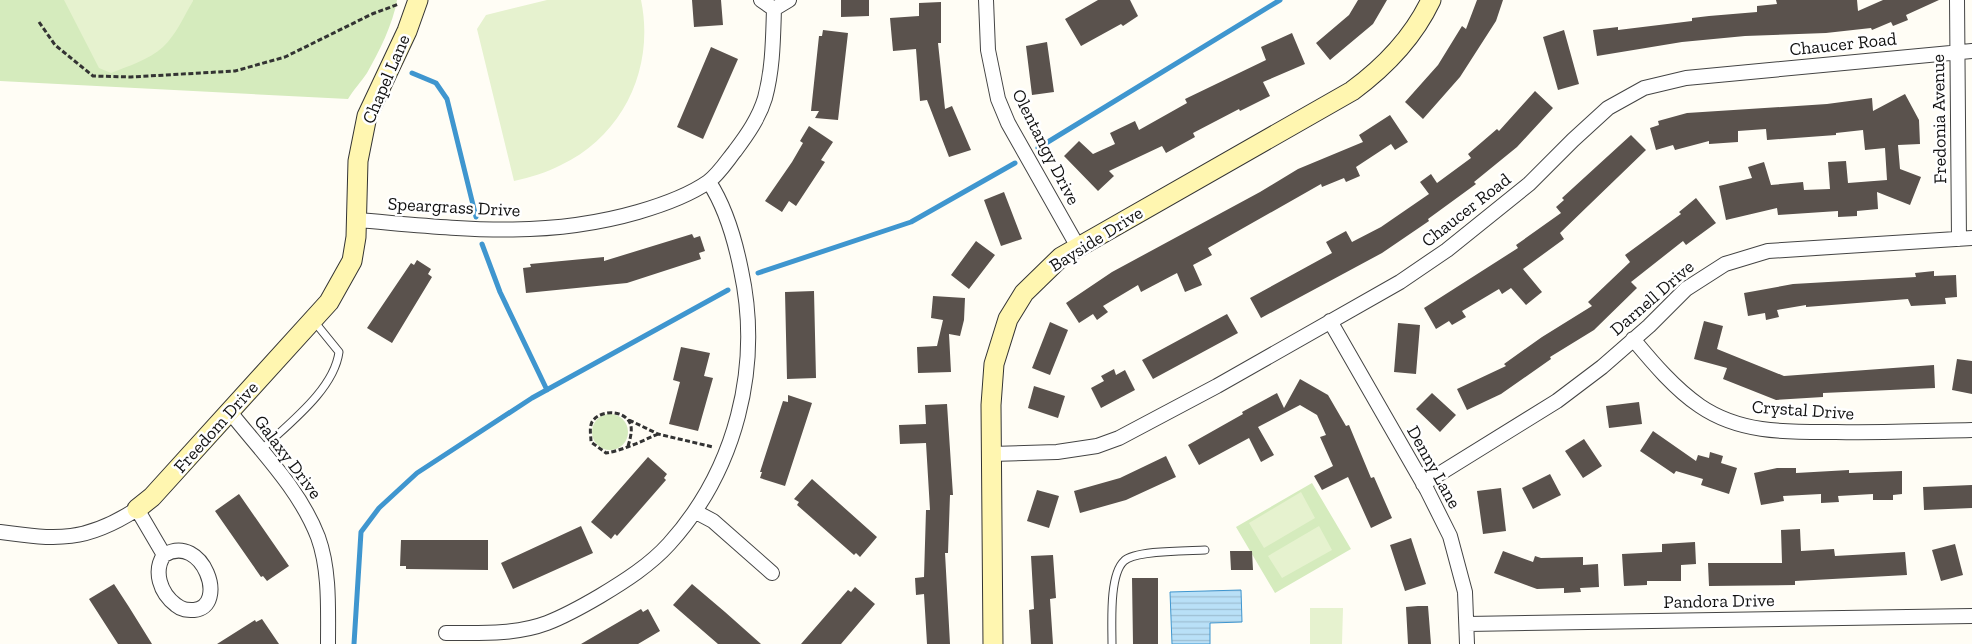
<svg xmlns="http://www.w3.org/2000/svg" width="1972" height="644" viewBox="0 0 1972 644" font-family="'Zilla Slab',serif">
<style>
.park{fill:#d5ebbd}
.pitch{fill:#e6f2cf}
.water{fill:url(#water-rules);stroke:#3f96cf}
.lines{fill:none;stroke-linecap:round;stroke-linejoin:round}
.stream{stroke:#3f96cf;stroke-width:5}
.building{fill:#5a524d}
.lane-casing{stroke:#444;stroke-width:9}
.street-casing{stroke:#444;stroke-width:16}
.secondary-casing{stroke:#333;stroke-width:21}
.path{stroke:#333;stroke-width:3;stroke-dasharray:5 2.5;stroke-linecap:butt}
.lane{stroke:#fff;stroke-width:7}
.street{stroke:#fff;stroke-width:14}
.secondary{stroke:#fff6b0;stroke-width:19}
.labels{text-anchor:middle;stroke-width:5;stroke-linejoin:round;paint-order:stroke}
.street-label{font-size:18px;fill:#111;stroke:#fff}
</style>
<defs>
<pattern id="water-rules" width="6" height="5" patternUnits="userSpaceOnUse" patternTransform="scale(1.25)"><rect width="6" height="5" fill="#b9e0f7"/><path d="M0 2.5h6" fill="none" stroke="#9ebfd3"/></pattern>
</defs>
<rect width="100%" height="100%" fill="#fffdf5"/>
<path class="park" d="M0,0H397C393,24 379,52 367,73C361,82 354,89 348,99L0,81Z
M592 432a18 18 0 1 1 36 0a18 18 0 1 1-36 0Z
M1312,483L1351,549L1275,593L1236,527Z"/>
<path class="pitch" d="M64,0H193V1C184,16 176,35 163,47C149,60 128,66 111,73L99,68Z
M547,0H641C655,67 624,135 561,165C546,173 531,177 514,181L477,29L486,15Z
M1301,492L1315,518L1264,548L1249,523Z
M1319,526L1332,550L1282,578L1268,556Z
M1310,608H1343L1342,644H1310Z"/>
<path class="water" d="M1241,590L1242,622L1210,623V644H1172L1170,592Z"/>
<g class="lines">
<path class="stream" d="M412,73L436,83L447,99L476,217
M1038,148L1280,0
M482,244L500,292L547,390
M758,273L911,222L1015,163
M354,644L361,532L379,508L417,473L532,398L728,290"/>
</g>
<path class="building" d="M692,0H721L723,25L694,27Z
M841,0H869V16L841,17Z
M1098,0H1130L1138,16L1123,26L1121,24L1081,46L1065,19Z
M1358,0H1387L1373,24L1330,60L1316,43L1349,15Z
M1477,0H1503L1496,21L1460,77L1423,119L1405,102L1438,65L1462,26L1466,29Z
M1776,0H1857L1858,11L1883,0H1939L1906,15L1908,20L1893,26L1891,22L1872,30L1871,28L1826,33L1745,36L1682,42L1597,56L1593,30L1618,27V30L1692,21V18L1709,16L1757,12V6L1777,4Z
M941,2V43H938L945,109L952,106L971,150L949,157L927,100L920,101L916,49L893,51L890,18L919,16V3Z
M823,30L848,33L838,120L815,118L819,111H811L819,36H822Z
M1564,30L1579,84L1558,90L1543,37Z
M1292,33L1305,64L1263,82L1270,96L1240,111L1239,109L1193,133L1195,137L1166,153L1162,146L1109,171L1114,176L1098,191L1064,156L1079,141L1093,154L1115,144L1110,133L1135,121L1139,130L1187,103L1185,99L1266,60L1261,47Z
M1047,42L1054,92L1032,95L1026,46Z
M711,47L738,59L703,139L677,127Z
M1535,91L1553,108L1517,147L1474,182L1476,184L1428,219L1429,221L1382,253L1261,318L1250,298L1332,253L1326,242L1346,231L1352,242L1381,227L1429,194L1420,182L1431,174L1437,183L1471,158L1468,154L1497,129L1499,131Z
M1905,94L1919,120L1920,144L1898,145L1900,169L1921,177L1910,205L1877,192L1878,209L1857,211V216L1838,217V211L1778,215L1777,208L1726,220L1719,186L1752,178L1748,167L1764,162L1771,185L1803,182L1804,190L1830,189L1828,162L1846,161L1848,183L1887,180L1885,148L1865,150L1863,130L1836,133V135L1767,140L1766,129L1738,131V142L1709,144V141L1675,150L1673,145L1656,150L1650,128L1659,125L1658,121L1687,113L1827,104L1872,98L1873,111Z
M1390,115L1408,142L1395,150L1391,144L1356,167L1360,176L1346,182L1344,178L1322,187L1321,184L1208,248L1212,255L1193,265L1202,285L1185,292L1177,273L1141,292L1138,285L1103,306L1108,312L1097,320L1093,314L1079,323L1066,303L1112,272L1260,192L1298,169L1363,142L1359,135Z
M809,126L833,142L821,160L825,162L796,206L789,201L782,212L765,201L792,162L803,143L800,141Z
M1631,135L1646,150L1560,233L1564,239L1523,269L1542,292L1526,305L1511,288L1502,294L1499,289L1462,311L1466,317L1452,325L1449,321L1436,329L1424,308L1518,248L1516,245L1561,213L1556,207L1564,200L1562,198Z
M1004,192L1022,239L1001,246L984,200Z
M1696,198L1716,223L1686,245L1683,241L1631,282L1637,288L1594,330L1550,357L1551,359L1501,394L1467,410L1457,389L1506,366L1504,364L1542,337L1592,306L1588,302L1630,262L1625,255L1681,214L1679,212Z
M692,234L694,238L700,236L705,251L699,253L701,259L627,283L526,293L523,268L531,267L530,264L604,257V261Z
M976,241L995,255L969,289L951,275Z
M417,260L431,269L428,274L432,277L392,343L367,328L411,263L414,265Z
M1934,271V276L1956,275L1957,297L1945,298L1946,304L1911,306L1908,299L1806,307V305L1777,310L1779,317L1766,320L1765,313L1748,316L1744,293L1793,284L1916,277L1915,273Z
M814,291L816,378L787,379L785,292Z
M933,296L965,298L964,320L960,336L949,334L951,372L918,373L917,347L937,346L943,320L931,318Z
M1227,314L1238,333L1153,379L1142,360Z
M1704,321L1723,326L1717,349L1784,376L1934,365L1935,388L1823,393V397L1776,400L1723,379L1727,368L1694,359Z
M1050,322L1068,330L1050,375L1032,368Z
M1398,323L1420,325L1416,374L1394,372Z
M681,347L710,353L704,376L713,378L698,431L669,424L680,382L673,380Z
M1957,359L1972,361V394L1952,390Z
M1114,369L1116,375L1125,370L1135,390L1101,408L1091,388L1104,381L1101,376Z
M1300,379L1328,395L1346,426L1349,425L1371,478L1374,477L1392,518L1371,528L1348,477L1322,490L1314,476L1333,466L1320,437L1326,435L1317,415L1300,405L1258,427L1274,455L1261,462L1249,438L1199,465L1188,445L1243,414L1242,412L1277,393L1284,408Z
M1034,386L1065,396L1058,418L1028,408Z
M1432,393L1456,415L1440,432L1416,409Z
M788,395L812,403L785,486L760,478L762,472H760L783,401L788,402Z
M1639,402L1642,424L1609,428L1606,406Z
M947,404L953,495H950L948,553H945L950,644H927L924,594L916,595L915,578L924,577L926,510H930L926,443L900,444L899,425L926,424L925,405Z
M1653,431L1696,461L1698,455L1709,458L1710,452L1723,456L1721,463L1737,468L1729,494L1701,485L1703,479L1676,471L1674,474L1640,451Z
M1584,439L1602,466L1583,478L1565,451Z
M1166,456L1176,477L1126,500L1080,513L1074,491L1120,478Z
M648,457L667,474L664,478L666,480L617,536L615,534L611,539L591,522Z
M1777,468H1796V473L1849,470V473L1902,471V494L1893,495V500H1873V494L1838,496L1839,502L1821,503V494L1783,496L1784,501L1761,505L1754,473Z
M1550,474L1561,495L1533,509L1522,488Z
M812,479L877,537L860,557L856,553L854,555L797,505L799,502L794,499Z
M1972,485V508L1924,510L1923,487Z
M1501,488L1506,531L1483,534L1477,491Z
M1037,490L1059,496L1049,528L1027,521Z
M239,494L289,566L267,581L263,576L261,577L215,511Z
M581,526L593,553L513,589L501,563Z
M1800,529L1801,551L1834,549L1835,556L1905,552L1907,575L1795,581V585L1709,586L1708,563H1782L1781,530Z
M1411,538L1426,584L1405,591L1390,545Z
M401,540H488V570L406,569V566H400Z
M1695,542L1696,564L1681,565V581H1647V585L1624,586L1622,554L1662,552V544Z
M1955,544L1963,575L1941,581L1932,550Z
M1230,551H1252L1253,570H1231Z
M1503,551L1533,562L1535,556L1541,558L1583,557V565L1598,564L1599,587L1580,588L1581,592L1564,593V588L1537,589L1494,573Z
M1053,555L1056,598L1050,599L1053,644H1031L1029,610L1034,609L1031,556Z
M1132,578H1158V644H1133Z
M114,584L129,607L152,644H118L89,599Z
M692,584L725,612L761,644H718L673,605Z
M855,587L875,604L841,644H801L848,590L851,592Z
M1418,606H1428L1431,644H1408L1406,607Z
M641,609L643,612L648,609L660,631L638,644H581Z
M262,619L279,644H217L255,620L256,622Z"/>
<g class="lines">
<g class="lane-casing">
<path id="lane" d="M261,450C288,424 334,390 339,352L313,320
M1112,644C1112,623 1109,575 1124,561C1135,550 1189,551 1205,550"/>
</g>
<g class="street-casing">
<path id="street" d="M761,0L774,9L789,0
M986,0L988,50L998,99L1008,123L1078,247
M1957,0L1959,239
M357,220C455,228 541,240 638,212C662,205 688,196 708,182C718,175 727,161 735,151C747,135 759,118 765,98C773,68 773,39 774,9
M1330,321L1427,490L1450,536L1465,592L1467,644
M1633,339C1653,363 1675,389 1700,406C1741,434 1789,432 1836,432C1881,433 1927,431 1972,430
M230,412C261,451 300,490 318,537C330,570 328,610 328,644
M991,454L1057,452L1097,446L1119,438L1217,386L1400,282L1447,250L1529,184L1573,140L1608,108L1644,88L1686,78L1972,51
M1423,484L1557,401L1602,367L1649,326L1686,289L1725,264L1768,251L1972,238
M696,512L713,521L772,573
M0,532C58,540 86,542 137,509L164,555C153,571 160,593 176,605C182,610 187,610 194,610C229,607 203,532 164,555
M1467,624L1972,616
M446,633C479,633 515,635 547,623C565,616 583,606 600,596C625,581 650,565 669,544C736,470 762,367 741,270C735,240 726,208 709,182"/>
</g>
<g class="secondary-casing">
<path id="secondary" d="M137,509L152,497L329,302L352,261L356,237L358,161L367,116L407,31L418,0
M993,644L991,405L994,364L1008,319L1024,293L1061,257L1352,91C1386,66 1413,38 1431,0"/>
</g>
<path class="path" d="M39,22L55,45L93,76L131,77L235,71L285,57L372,14L399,4
M629,420L658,434L713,447
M628,446C630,440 633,429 630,423C623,409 599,410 592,422C589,428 591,436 591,442L606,453C624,450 642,441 658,434"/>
<use href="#lane" class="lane"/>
<use href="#street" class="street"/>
<use href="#secondary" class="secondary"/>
</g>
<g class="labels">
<g class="street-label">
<text transform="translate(1843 44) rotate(-6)" y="6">Chaucer Road</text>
<text transform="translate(386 79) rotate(-67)" y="6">Chapel Lane</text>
<text transform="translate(1939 119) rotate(-91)" y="6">Fredonia Avenue</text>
<text transform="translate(1046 147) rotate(63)" y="6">Olentangy Drive</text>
<text transform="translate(454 207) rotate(3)" y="6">Speargrass Drive</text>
<text transform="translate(1466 210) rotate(-38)" y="6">Chaucer Road</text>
<text transform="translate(1096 239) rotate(-32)" y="6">Bayside Drive</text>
<text transform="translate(1652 298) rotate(-41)" y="6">Darnell Drive</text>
<text transform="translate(1803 410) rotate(4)" y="6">Crystal Drive</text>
<text transform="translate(216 427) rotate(-48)" y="6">Freedom Drive</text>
<text transform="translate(288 457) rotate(53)" y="6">Galaxy Drive</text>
<text transform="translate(1434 467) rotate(61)" y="6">Denny Lane</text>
<text transform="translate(1719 601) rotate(-1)" y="6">Pandora Drive</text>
</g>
</g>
</svg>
